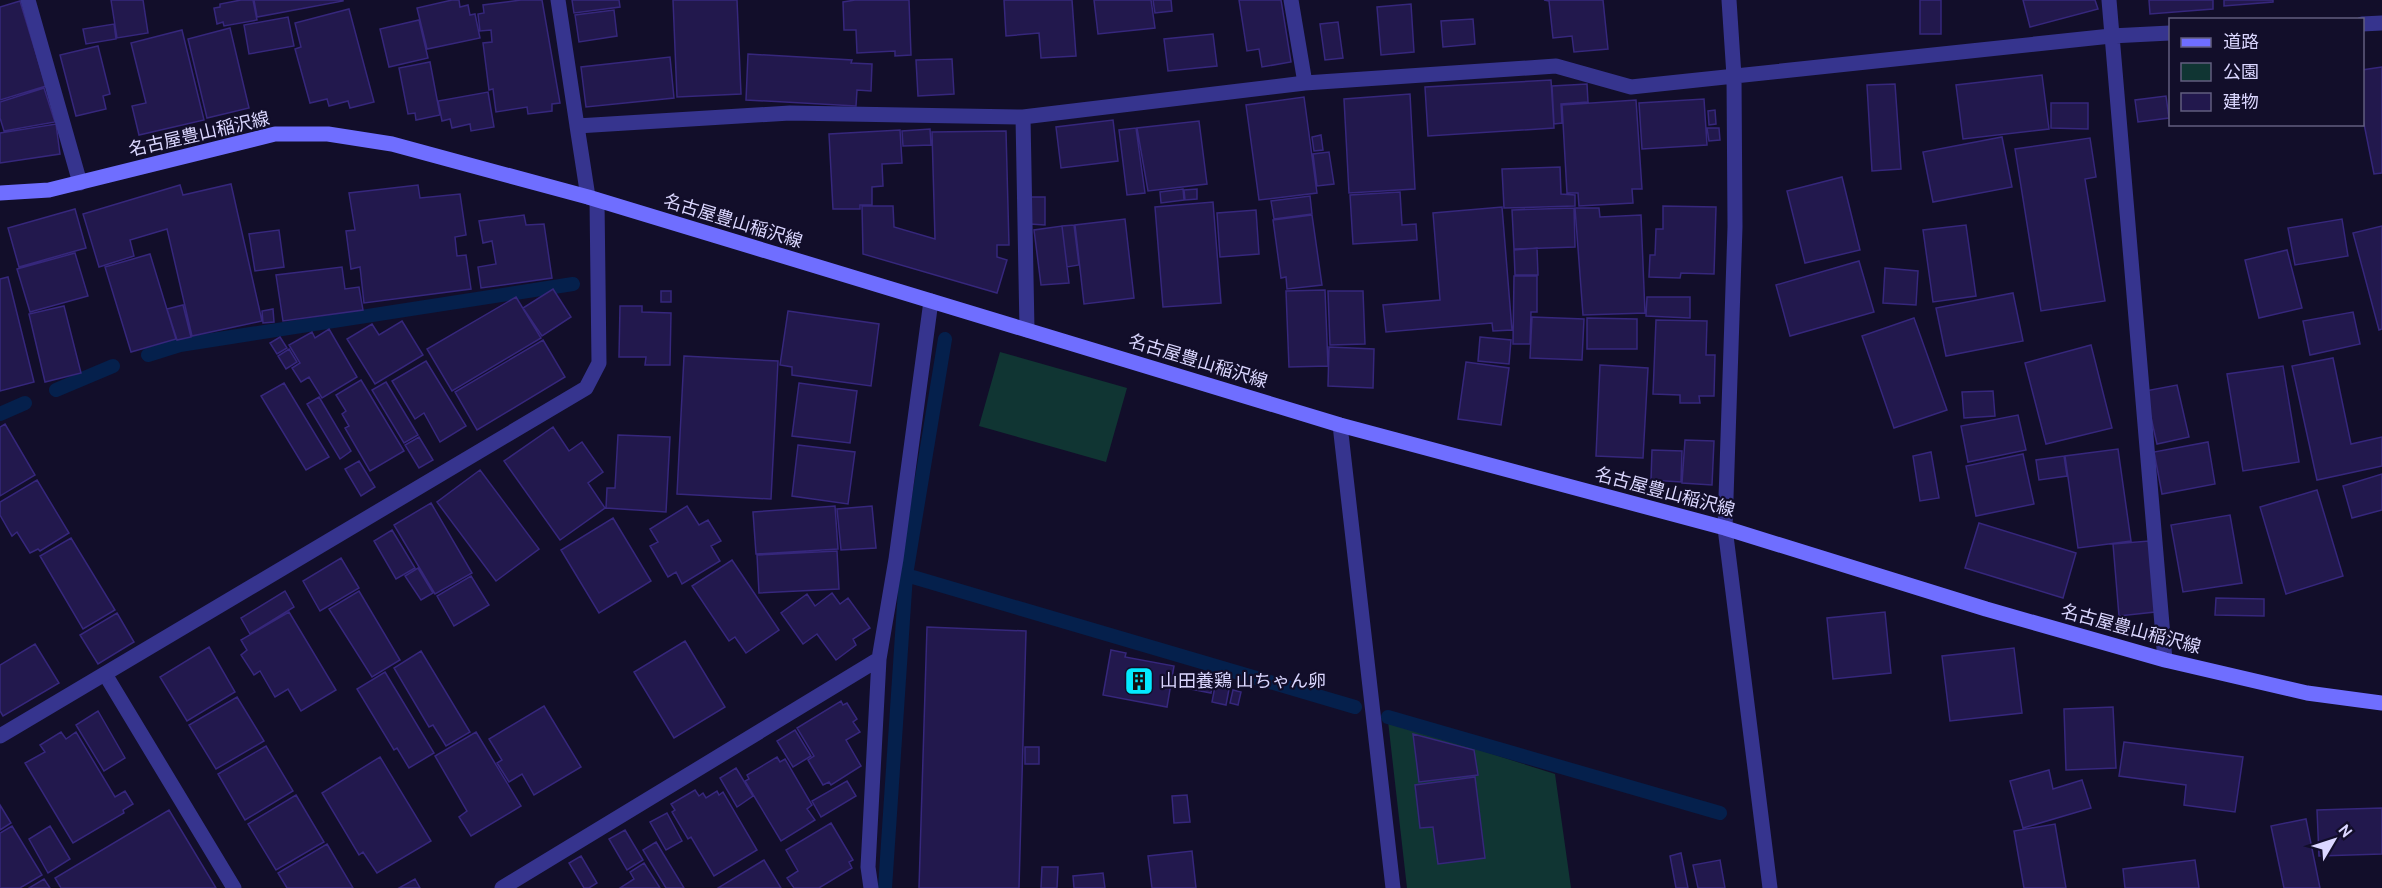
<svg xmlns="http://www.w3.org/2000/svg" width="2382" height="888" viewBox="0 0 2382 888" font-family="Cabin,'Noto Sans JP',sans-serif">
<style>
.green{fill:#103533}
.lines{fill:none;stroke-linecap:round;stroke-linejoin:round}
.stream{stroke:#05204c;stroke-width:14}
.building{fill:#22184d;stroke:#36277c;stroke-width:1.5}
.service{stroke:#36348e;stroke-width:15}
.minor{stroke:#36348e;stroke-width:15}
.secondary{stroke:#6f6eff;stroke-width:15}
.labels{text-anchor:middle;stroke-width:4.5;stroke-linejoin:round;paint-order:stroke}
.street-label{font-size:18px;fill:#dbd7ff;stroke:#120e2a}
.poi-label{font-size:18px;fill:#dbd7ff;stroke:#120e2a;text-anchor:start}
</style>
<rect width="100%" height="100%" fill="#120e2a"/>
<path class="green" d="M1000,352L1127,388L1106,462L979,426Z
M1388,721L1555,774L1571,888H1407Z"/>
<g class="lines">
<path class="stream" d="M148,355L180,345L573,284
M56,390L113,366
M0,414L25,403
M906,575L1355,707
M1388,717L1720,813
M885,888L906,575L945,339"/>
</g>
<path class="building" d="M111,0H143L148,33L117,38Z
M241,0H253L257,20L224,26L223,22L217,24L214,8L220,7V4Z
M254,0H343V1L257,17Z
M452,0H459L460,7L468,5L470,15L475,14L480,38L427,49L417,8Z
M521,0H542L560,103L552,104V111L528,114L527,107L496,112L493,89L489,90L483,43L492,42L491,30L480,31L478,14L484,13L483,5Z
M572,0H619L620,7L574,13Z
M673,0H737L741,94L677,97Z
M855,0H909L911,55L895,56V51L857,53L856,30H844L843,2Z
M1004,0H1072L1076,56L1041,58L1039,33L1006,36Z
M1094,0H1151L1155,28L1098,34Z
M1153,0H1171L1172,11L1155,13Z
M1239,0H1281L1291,62L1262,67L1259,49L1247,51Z
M1544,0H1603L1608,49L1574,52L1572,36L1553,38L1549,1Z
M1920,0H1941V34H1920Z
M2023,0H2095L2098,9L2030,27Z
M2149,0H2213V9L2150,14Z
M2224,0H2273V2L2224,6Z
M20,1L46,86L0,100V7Z
M1411,4L1414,52L1381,55L1377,7Z
M349,9L374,102L350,108L348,101L329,106L327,99L310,103L295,49L301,47L295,23Z
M614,10L617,36L579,42L575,15Z
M288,17L294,46L249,54L244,25Z
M1473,19L1475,44L1443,47L1441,21Z
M419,20L428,58L389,67L380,29Z
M1338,22L1343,58L1325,60L1320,24Z
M114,24L116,39L86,44L83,29Z
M230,28L249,108L207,118L188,39Z
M182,30L204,120L139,135L132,106L146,103L131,43Z
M1213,34L1217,66L1168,71L1164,39Z
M98,46L110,94L103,96L106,109L76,116L60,55Z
M748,54L852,60L851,63L872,64L871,91L857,90L856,106L746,100Z
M670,57L674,98L586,107L581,67Z
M952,59L954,94L918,96L916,60Z
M430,62L440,115L416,120L415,113L408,114L399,68Z
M2382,67V173L2374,174L2362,114V70Z
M2042,75L2049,129L1963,139L1956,85Z
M1551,80L1554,128L1428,136L1425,87Z
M1587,84L1588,102L1561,104L1562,123L1554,124L1552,86Z
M1895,84L1901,169L1872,171L1867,85Z
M44,88L55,122L4,131L0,118V102Z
M488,92L494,127L471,131L470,124L452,128L450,119L442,121L438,101Z
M1410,94L1415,189L1349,193L1344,99Z
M2166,96L2169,118L2138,122L2135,100Z
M1304,97L1317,193L1259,200L1246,105Z
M1704,99L1707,145L1642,149L1639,103Z
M1636,100L1642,189H1632L1633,203L1579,206L1578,193H1567L1562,105Z
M2051,103H2088V129L2051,128Z
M1715,110L1716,124L1709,125L1708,111Z
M1113,120L1118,161L1061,168L1056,127Z
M1199,121L1207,184L1148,191L1137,128Z
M56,124L60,154L0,163V133Z
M1136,128L1145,193L1127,195L1119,130Z
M1707,128H1719L1720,140L1709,141Z
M930,129L931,145L903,146L902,131Z
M900,130L902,163L882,164L883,186L872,187V205H860V209H833L829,134Z
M1006,131L1009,245H997V257L1007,260L997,293L863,254L862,206H893L894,227L935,239L932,132Z
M1321,135L1323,150L1314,151L1312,137Z
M2002,137L2012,187L1933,202L1923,152Z
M2090,138L2096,177L2085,179L2105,301L2041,311L2015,149Z
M1329,152L1334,184L1317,186L1313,154Z
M1560,167L1561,194L1575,195V206L1504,208L1502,169Z
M1842,177L1860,250L1805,263L1787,191Z
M231,184L262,321L192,336L167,229L130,240L134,256L99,267L83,214L180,185L183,195Z
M418,185L420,198L460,194L466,235L455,237L457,256L466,255L471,289L364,303L360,267L351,269L346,231L355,230L349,193Z
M1183,189L1184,200L1161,203L1160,192Z
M1197,189V199L1185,200L1184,190Z
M1400,192L1402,225L1416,224L1417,240L1353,244L1350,195Z
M1310,196L1312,214L1274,219L1271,201Z
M1030,197H1045V225L1030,224Z
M1213,202L1221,303L1163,307L1155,207Z
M1663,206L1716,207L1714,274L1681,273L1680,278L1649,277L1650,255H1655L1656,229H1663Z
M1502,207L1512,330L1493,331L1492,323L1386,332L1383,305L1440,300L1433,213Z
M1574,208L1575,247L1514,249L1512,210Z
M1575,208H1599L1600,217L1641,215L1645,313L1583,315Z
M75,209L86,248L19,267L8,228Z
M1256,210L1259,254L1220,257L1217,213Z
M524,215L526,225L544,224L552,278L481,288L478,267L496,264L492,241L483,243L479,221Z
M1312,215L1322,285L1287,289L1286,277L1281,278L1273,220Z
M1125,219L1134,298L1084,304L1075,225Z
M2342,219L2348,256L2295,265L2288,228Z
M1074,225L1079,265L1067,267L1062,226Z
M1966,225L1976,296L1933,302L1923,230Z
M1062,226L1069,283L1041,285L1034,230Z
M2382,226V329L2379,330L2353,233Z
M279,230L284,267L255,271L249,234Z
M1537,248L1538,275H1515L1514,250Z
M2287,250L2302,308L2259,318L2245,260Z
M75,253L88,296L30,312L17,269Z
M150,254L176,339L131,352L105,267Z
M1859,261L1874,312L1790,336L1776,285Z
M342,267L345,289L359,287L363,310L283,321L276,275Z
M1885,268L1918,271L1916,305L1883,303Z
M1514,276H1537V312H1531L1530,344H1513Z
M8,277L34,382L0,391V279Z
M553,289L571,317L542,336L523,308Z
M1325,290L1328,366L1289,367L1286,291Z
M661,291H671V302H661Z
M1328,291H1363L1365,344L1330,345Z
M2013,293L2023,341L1946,356L1936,308Z
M516,297L541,338L452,391L427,349Z
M1647,297H1690V318L1646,316Z
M183,305L191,337L177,340L167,309Z
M64,306L81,373L45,382L29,314Z
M620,306H642V312L671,313L670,365H645L646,357H619Z
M273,309L274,322L263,323L262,311Z
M788,311L879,324L871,386L792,375V367L780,365Z
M2353,312L2360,344L2310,355L2303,321Z
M1532,317L1584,319L1582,360L1530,358Z
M1587,318L1637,319V349H1587Z
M1914,318L1947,410L1894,428L1862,336Z
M1656,320L1707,321L1706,355H1715L1714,396H1699L1700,403H1680V395L1653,394Z
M402,321L423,355L375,384L347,339L372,324L379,335Z
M329,329L357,377L322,398L309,377L301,382L292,368L300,363L289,345L312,332L315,338Z
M280,337L287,348L277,354L270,343Z
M1480,337L1511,340L1509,364L1478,361Z
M543,340L565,377L477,430L455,392Z
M2091,345L2112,428L2046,444L2025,363Z
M1329,347L1374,349L1373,388L1328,386Z
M289,349L297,362L286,369L278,356Z
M684,356L778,361L771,499L677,494Z
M2333,358L2351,444L2382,437V466L2317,480L2292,366Z
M426,361L466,426L440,442L424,413L415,419L392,381Z
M1466,362L1509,368L1501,425L1458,419Z
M1600,365L1648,368L1643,458L1596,456Z
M2283,366L2299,462L2243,471L2227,374Z
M361,380L404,451L370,471L345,428L349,426L342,414L346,411L336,395Z
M386,382L418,435L404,443L372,390Z
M284,383L329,457L306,470L261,396Z
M799,383L857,391L850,443L792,436Z
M2177,385L2189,437L2157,444L2145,391Z
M1993,391L1995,416L1964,418L1962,392Z
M319,397L351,451L340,459L307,404Z
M2018,415L2026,450L1968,462L1961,426Z
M5,424L35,475L0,496V427Z
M553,427L569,451L582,442L603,472L588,483L605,508L560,540L504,461Z
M618,435L670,437L666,512L606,508L607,488H615Z
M419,437L433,460L419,468L405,445Z
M1685,440L1714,441L1712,485L1682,483Z
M2208,442L2215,484L2162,494L2154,452Z
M798,445L855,452L848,504L792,496Z
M2118,449L2131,541L2078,548L2065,456Z
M1652,450L1682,451L1681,482L1651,480Z
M1931,452L1939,498L1920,501L1913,456Z
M2023,454L2034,504L1976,516L1966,466Z
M2064,456L2067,476L2039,480L2036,460Z
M359,461L375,487L361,496L345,469Z
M480,470L539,549L496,581L437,502Z
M2382,474V510L2352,518L2343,486Z
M37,480L69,533L40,551L38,549L30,553L17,532L12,536L0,515V502Z
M2317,490L2343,576L2286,594L2260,507Z
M431,503L472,573L435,594L394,525Z
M687,506L699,525L708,520L721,541L711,546L720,561L682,584L676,572L668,577L650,546L658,542L650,529Z
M835,506L838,549L756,554L753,512Z
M872,506L876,548L841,550L837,509Z
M2230,515L2242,583L2183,592L2171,525Z
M613,518L651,581L599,613L561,550Z
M1979,523L2076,553L2063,598L1965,568Z
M392,530L415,568L396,579L374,541Z
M71,538L115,610L83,629L40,556Z
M2149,541L2155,612L2119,616L2113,544Z
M837,551L839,589L759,593L757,555Z
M341,558L359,588L320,611L303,581Z
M732,560L779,630L746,653L735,637L729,641L692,586Z
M418,568L433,593L421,600L405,576Z
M471,576L489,605L454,626L437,596Z
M285,591L294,607L250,634L241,618Z
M359,591L400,660L372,677L329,609Z
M832,593L840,604L848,598L870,628L853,639L856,645L836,660L817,634L803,644L781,613L807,594L815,606Z
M2216,598L2264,599V616L2215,615Z
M289,612L336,690L301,711L288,689L275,697L260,671L254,675L241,655L247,650L241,640Z
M1885,612L1891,673L1833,679L1827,618Z
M117,613L134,642L98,664L80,635Z
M927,627L1026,631L1019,888H919Z
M685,641L725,707L674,738L634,672Z
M35,644L59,683L3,716L0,711V665Z
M209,647L235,692L187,721L160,677Z
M2014,648L2022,713L1950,721L1942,656Z
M1111,650L1126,653L1125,657L1174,666L1167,707L1103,695Z
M421,651L470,732L446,746L433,725L429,727L394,668Z
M385,672L434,753L409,768L397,748L394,750L357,689Z
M1177,675L1213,681L1211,693L1175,686Z
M1216,681L1230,684L1226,705L1212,702Z
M1233,690L1241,692L1238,705L1230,703Z
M237,697L264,741L216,769L189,725Z
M841,701L843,705L847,703L857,719L853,722L860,732L846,740L861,766L831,785L829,782L823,785L808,760L814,756L797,728Z
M544,706L581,767L534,795L522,774L509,782L497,763L502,760L489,739Z
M2113,707L2116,768L2066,770L2064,709Z
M98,711L125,758L104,771L76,725Z
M795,730L811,756L793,767L777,741Z
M61,732L66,739L76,732L115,797L125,791L133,804L123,810L124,813L73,843L25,763L45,752L40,745Z
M476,732L521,806L471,836L459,817L467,811L435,756Z
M1413,734L1474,750L1478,775L1419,782Z
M2124,742L2243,757L2235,812L2184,805L2186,785L2119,776Z
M266,746L293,791L245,820L218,774Z
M1025,747H1039V764H1025Z
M380,757L431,841L377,873L363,852L359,855L322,793Z
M777,757L780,762L785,759L812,805L807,809L815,820L781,841L745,781L749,779L747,775Z
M736,768L753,796L737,807L720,778Z
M2049,770L2053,789L2082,780L2091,808L2023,828L2010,781Z
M1475,777L1485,858L1438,864L1433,827L1420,828L1415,785Z
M847,781L856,796L821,817L812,801Z
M695,790L699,796L703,793L706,798L717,791L719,795L723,792L757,850L714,876L691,837L688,839L672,812L675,810L671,804Z
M296,795L324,842L276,870L248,824Z
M1187,795L1190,822L1174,823L1172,796Z
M0,805L11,823L0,830Z
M2382,808V854L2319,856L2317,810Z
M169,810L216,888H61L55,878Z
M667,813L682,841L666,850L650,822Z
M2306,819L2320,888H2284L2271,826Z
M831,823L853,860L849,862L852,868L819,888H794L787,878L798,871L786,850Z
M2055,824L2066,888H2024L2014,831Z
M12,826L42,875L20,888H0V833Z
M50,826L70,859L48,873L29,839Z
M625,830L643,860L627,870L609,839Z
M656,842L684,888H666L643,850Z
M327,844L353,888H287L278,873Z
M1192,851L1196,888H1152L1148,856Z
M1681,853L1688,888H1676L1670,856Z
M581,856L597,883L589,888H584L569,863Z
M764,860L781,888H718Z
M1720,860L1725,888H1698L1693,865Z
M2195,860L2199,888H2125L2123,869Z
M644,863L660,888H620L634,879L630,872Z
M1042,867H1058L1057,888H1041Z
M1103,873L1105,888H1074L1073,876Z
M44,879L50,888H29Z
M415,879L420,888H399Z"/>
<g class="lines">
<path class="service" d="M105,674L234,888"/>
<path class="minor" d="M28,0L80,183
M558,0L577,126
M1291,0L1305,83
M1729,0L1734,76L1735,227L1725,528L1770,888
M2109,0L2165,660
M2362,24L2382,23
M1023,117L1027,330
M588,197L577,126L790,113L1023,117L1305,83L1556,66L1631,87L2111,36L2170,33
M1340,425L1393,888
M0,736L586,388L599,363L597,200
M502,888L879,659
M871,888L868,867L879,659L896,559L931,301"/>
<path class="secondary" d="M0,193L49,190L275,134H328L392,144L588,197L1340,425L1725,528L1986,609L2165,660L2307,693L2382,703"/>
</g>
<defs>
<g id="building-square" transform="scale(1.5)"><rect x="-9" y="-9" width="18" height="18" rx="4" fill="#03eaff" stroke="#120e2a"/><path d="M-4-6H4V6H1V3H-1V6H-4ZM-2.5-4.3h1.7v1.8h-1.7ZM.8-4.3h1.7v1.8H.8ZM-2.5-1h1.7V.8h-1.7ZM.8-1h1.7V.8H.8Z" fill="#111"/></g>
</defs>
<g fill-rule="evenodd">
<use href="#building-square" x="1139" y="681"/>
</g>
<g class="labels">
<g class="street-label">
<text transform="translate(199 134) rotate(-13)" y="6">名古屋豊山稲沢線</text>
<text transform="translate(733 221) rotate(17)" y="6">名古屋豊山稲沢線</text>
<text transform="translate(1198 361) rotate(17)" y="6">名古屋豊山稲沢線</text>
<text transform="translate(1665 492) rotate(15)" y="6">名古屋豊山稲沢線</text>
<text transform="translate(2131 629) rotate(15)" y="6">名古屋豊山稲沢線</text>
</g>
<g class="poi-label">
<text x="1160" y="687">山田養鶏 山ちゃん卵</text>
</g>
</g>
<rect x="2169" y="18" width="195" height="108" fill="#120e2a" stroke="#625e7f" stroke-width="1.5"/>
<rect x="2181" y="38" width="30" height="9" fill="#6f6eff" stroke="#625e7f" stroke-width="1.5"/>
<text x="2223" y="48" font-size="18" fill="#dbd7ff">道路</text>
<rect x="2181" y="63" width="30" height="18" fill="#103533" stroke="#625e7f" stroke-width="1.5"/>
<text x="2223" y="78" font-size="18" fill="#dbd7ff">公園</text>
<rect x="2181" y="93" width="30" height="18" fill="#22184d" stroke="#625e7f" stroke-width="1.5"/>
<text x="2223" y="108" font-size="18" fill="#dbd7ff">建物</text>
<g transform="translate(2334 840) rotate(51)" stroke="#120e2a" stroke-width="4.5" paint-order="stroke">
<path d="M0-4.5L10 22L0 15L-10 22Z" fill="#dbd7ff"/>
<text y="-9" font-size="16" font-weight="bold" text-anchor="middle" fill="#dbd7ff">N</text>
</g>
</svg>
